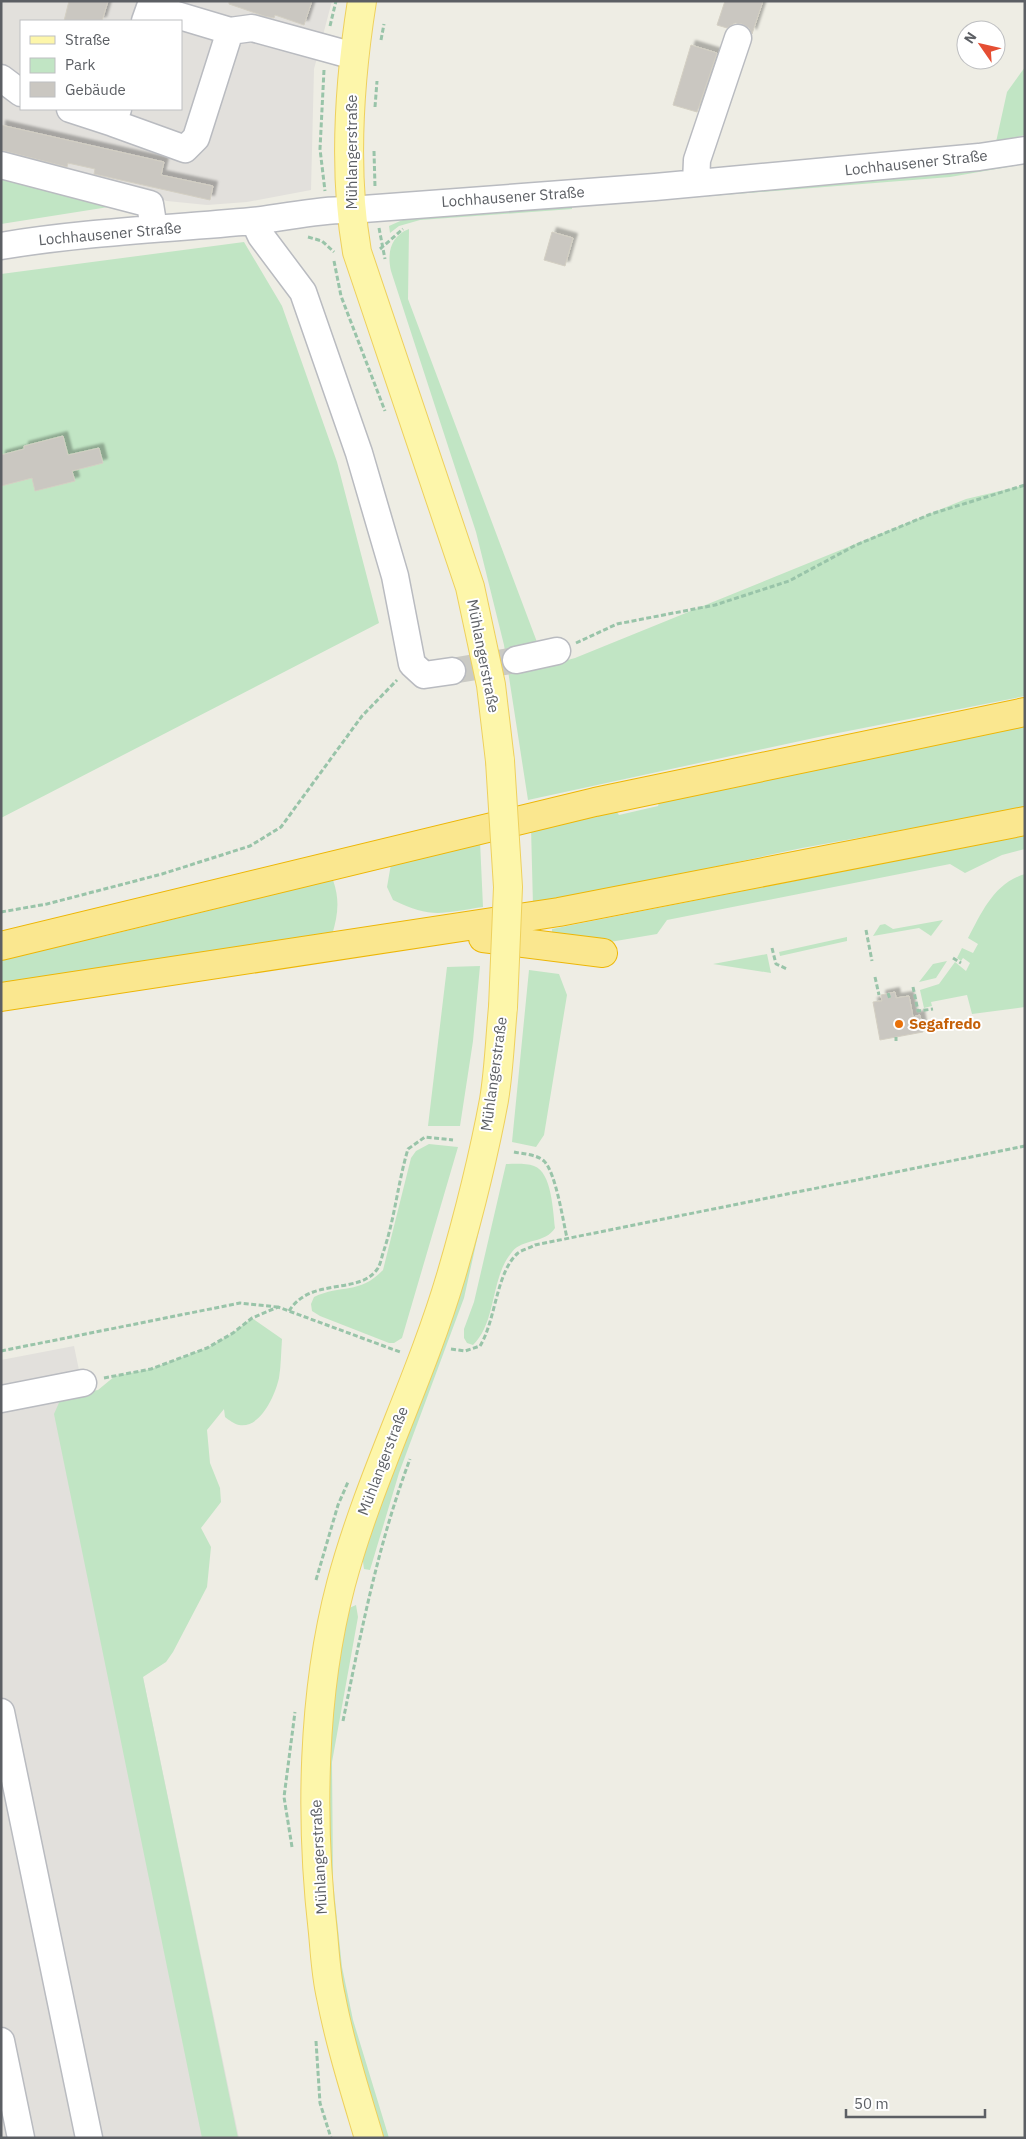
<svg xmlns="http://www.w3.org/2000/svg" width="1026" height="2139" viewBox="0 0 1026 2139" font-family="'IBM Plex Sans',sans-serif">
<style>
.industrial{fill:#e2e0dc;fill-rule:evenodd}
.green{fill:#c1e5c4}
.building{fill:#cac7c1;stroke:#d3cfc3;filter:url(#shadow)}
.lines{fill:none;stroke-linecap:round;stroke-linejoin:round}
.minor-tunnel{stroke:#cacac4;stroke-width:26;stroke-dasharray:26 13;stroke-linecap:butt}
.minor-casing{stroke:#b9bbc0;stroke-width:29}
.major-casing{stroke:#eed05d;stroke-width:30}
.highway-casing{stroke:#edb605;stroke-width:30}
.path{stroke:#99c4a9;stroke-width:3;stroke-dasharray:5 2.5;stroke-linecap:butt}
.minor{stroke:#fff;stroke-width:26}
.major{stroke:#fdf6aa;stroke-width:28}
.highway{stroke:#fae78f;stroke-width:28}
.major-bridge-casing{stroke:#eed05d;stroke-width:30;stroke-linecap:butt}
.major-bridge{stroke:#fdf6aa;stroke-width:28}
.food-dot{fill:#e8710a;stroke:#fff;stroke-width:2}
.labels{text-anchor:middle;stroke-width:4;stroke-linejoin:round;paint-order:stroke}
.street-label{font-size:15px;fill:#5c5f64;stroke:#fff}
.food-label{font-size:15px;font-weight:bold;fill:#c56008;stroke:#fff;text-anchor:start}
</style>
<defs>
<filter id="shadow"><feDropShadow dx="4.5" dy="-4.5" stdDeviation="1" flood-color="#0004"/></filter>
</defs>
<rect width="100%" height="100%" fill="#eeede4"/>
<path class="industrial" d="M1,1H332L314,69L311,190L247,202L207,205L167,201L1,159ZM21,21H181V109H21Z
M74,1346L239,2138H1V1360Z"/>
<path class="green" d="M1025,67V135L996,142L1007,92Z
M1025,157V164L950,177L598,205V201Z
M1,176L115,206L1,224Z
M572,206V209L420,220L399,226L390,233L389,226L407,218Z
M409,229L408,299L546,666L575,658L966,499L1025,485V696L828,735L528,800L504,645L476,532L391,271C387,254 390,236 409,229Z
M244,242L282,306L337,462L379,623L1,818V274Z
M1025,724V808L802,848L533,906L531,827L614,808L619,815L658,806L660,799Z
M1025,835V849L1002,855L965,873L950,864L667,920L657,934L604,943L552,937V929Z
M480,841L483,907C442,913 431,919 393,900L387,887L391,864Z
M1025,874V1007L972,1014L967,995L931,1002L932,1006L924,1008L920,990L939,984L955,962L966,971L970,963L963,958L961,961L957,958L962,948L973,953L978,944L968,938C982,912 994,883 1025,874Z
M333,880C340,900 338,915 332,935L1,986V958L105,936Z
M943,920L931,936L919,928L873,936L880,925L885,924L893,929Z
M847,937V941L780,956L779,952Z
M767,954L771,973L713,964Z
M947,961L936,978L919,982L933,964Z
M480,966L473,1041L460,1126H428L447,967Z
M529,970L559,974L567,995L544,1135L536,1147L512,1142Z
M429,1144L458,1147L402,1338L394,1343H389L320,1316L312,1311L311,1304L314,1297C341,1284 359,1295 383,1270L411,1158L416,1151Z
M494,1163L464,1298L399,1473L370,1570L364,1569L362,1554Z
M506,1164C514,1164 526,1163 534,1166C552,1172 553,1212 555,1228C545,1244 523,1238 512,1252C490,1278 497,1322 473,1345L467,1343L464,1338V1329L474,1302Z
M252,1318L282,1339C281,1352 281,1366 279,1378C275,1396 260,1429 239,1425C234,1424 229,1420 225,1417L224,1409L207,1430L210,1463L220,1488L221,1502L201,1528L211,1547L207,1587L173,1652L166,1662L143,1677L238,2138H202L54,1414L62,1396L98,1390L115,1376L151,1369L207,1348L233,1333Z
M356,1605L358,1617L332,1762L333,1881L342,1967L353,2020L389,2138H381L347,2021L327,1884L331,1693L347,1609Z"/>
<path class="building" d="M69,1H108L102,21H64Z
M229,1H312L304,25L275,15L274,18L264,16L229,4Z
M725,1H763L752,34L749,28L742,24L735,23L727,28L717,25Z
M691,45L717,53L697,112L673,105Z
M1,125L164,162L161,175L213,186L210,200L94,174L95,169L68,163L67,167L1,150Z
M552,232L573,238L565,266L544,260Z
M63,436L68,455L99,448L103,463L72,471L75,481L35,491L32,478L1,486V455L24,449V446Z
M895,992L896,998L909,996L913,1017L920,1015L923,1032L880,1040L873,1002L882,1001L881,995Z"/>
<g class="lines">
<path class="minor-tunnel" d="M452,671L516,660"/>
<g class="minor-casing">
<path id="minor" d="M145,21L150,7L230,31L252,28L354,56
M1,78L21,93
M70,109L113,123
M118,109L113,123L185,149L196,138L230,31
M1,165L150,204L154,229
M696,183L697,160L738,38
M254,221L261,236L303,292L359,453L395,576L412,664L424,675L452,671
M1,246C84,232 168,229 252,221C285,218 317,209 350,210L655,187L979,157L1025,150
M516,660L557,651
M1,1399L83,1383
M1,1712L89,2138
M1,2041L21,2138"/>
</g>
<g class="major-casing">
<path id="major" d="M362,1C349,83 343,170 357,252L470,587L491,685L500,761
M369,2138C355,2091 340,2044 331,1997C326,1976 325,1954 323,1933C310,1821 312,1694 341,1584C369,1479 420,1381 451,1276C468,1218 483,1159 494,1100C499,1070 500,1038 503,1007"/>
</g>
<g class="highway-casing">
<path id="highway" d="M483,938L603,953
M1,946L595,802L1025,712
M1,997L559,912L1025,821"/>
</g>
<path class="path" d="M330,26L336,1
M381,40L384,24
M324,70L320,149L325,191
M375,107L377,81
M374,151L375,187
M379,228L385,259
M308,237L322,241L334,252
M380,249L403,229
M334,261L341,296L385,411
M576,643L617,624L715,605L789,581L856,545L931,514L1025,485
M1,912L47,904L162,874L250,846L281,827L362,716L397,680
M866,930L872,961
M772,948L776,964L787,969
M953,958L961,963
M875,977L879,995
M913,987L918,1011L933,1009
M888,993L890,999
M896,1037V1041
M514,1152C523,1154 536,1154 544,1161C556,1173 563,1221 567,1238
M289,1311C311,1276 360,1296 378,1268C381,1263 382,1255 384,1250C395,1217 398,1182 408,1149L425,1137L453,1140
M451,1349L465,1351L480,1346C496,1320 496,1272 518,1253C522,1250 530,1248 535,1245L1025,1146
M1,1351L240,1303L277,1307
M104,1378L151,1369L207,1348L233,1333L252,1318L278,1307L400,1352
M316,1580L338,1505L348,1482
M343,1721C361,1632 378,1544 410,1459
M292,1847L284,1797L295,1712
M316,2041L320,2103L331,2138"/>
<use href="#minor" class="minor"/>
<use href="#major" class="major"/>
<use href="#highway" class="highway"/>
<g class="major-bridge-casing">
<path id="major-bridge" d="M500,761L508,887L503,1007"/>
</g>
<use href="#major-bridge" class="major-bridge"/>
</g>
<circle class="food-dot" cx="899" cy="1024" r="5"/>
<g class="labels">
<g class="street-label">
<text transform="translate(352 152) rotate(-90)" y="5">Mühlangerstraße</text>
<text transform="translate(916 163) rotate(-6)" y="5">Lochhausener Straße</text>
<text transform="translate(513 197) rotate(-4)" y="5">Lochhausener Straße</text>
<text transform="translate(110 234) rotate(-5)" y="5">Lochhausener Straße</text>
<text transform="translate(483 656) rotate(79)" y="5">Mühlangerstraße</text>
<text transform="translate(494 1074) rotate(-82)" y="5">Mühlangerstraße</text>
<text transform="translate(383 1461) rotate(-69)" y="5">Mühlangerstraße</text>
<text transform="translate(319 1857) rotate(-93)" y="5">Mühlangerstraße</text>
</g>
<g class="food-label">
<text x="909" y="1029">Segafredo</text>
</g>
</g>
<rect width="1026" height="2139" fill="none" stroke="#5c5f64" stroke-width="5"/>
<rect x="20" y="20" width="162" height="90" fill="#ffffff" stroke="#bebfc1"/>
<rect x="30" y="36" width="25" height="8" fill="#fdf6aa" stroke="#bebfc1"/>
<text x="65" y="45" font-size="15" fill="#5c5f64">Straße</text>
<rect x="30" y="58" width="25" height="15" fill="#c1e5c4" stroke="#bebfc1"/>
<text x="65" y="70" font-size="15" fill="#5c5f64">Park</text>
<rect x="30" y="82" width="25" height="15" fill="#cac7c1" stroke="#bebfc1"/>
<text x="65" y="95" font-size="15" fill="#5c5f64">Gebäude</text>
<g transform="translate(981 45) rotate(304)"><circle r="24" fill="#ffffff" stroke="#bebfc1"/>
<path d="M0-4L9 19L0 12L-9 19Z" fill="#e54e33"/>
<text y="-8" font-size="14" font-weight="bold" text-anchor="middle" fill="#5c5f64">N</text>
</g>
<path d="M846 2109v8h139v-8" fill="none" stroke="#5c5f64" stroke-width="2.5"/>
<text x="854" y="2109" font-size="15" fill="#5c5f64" stroke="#ffffff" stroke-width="4" paint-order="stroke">50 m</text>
</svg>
